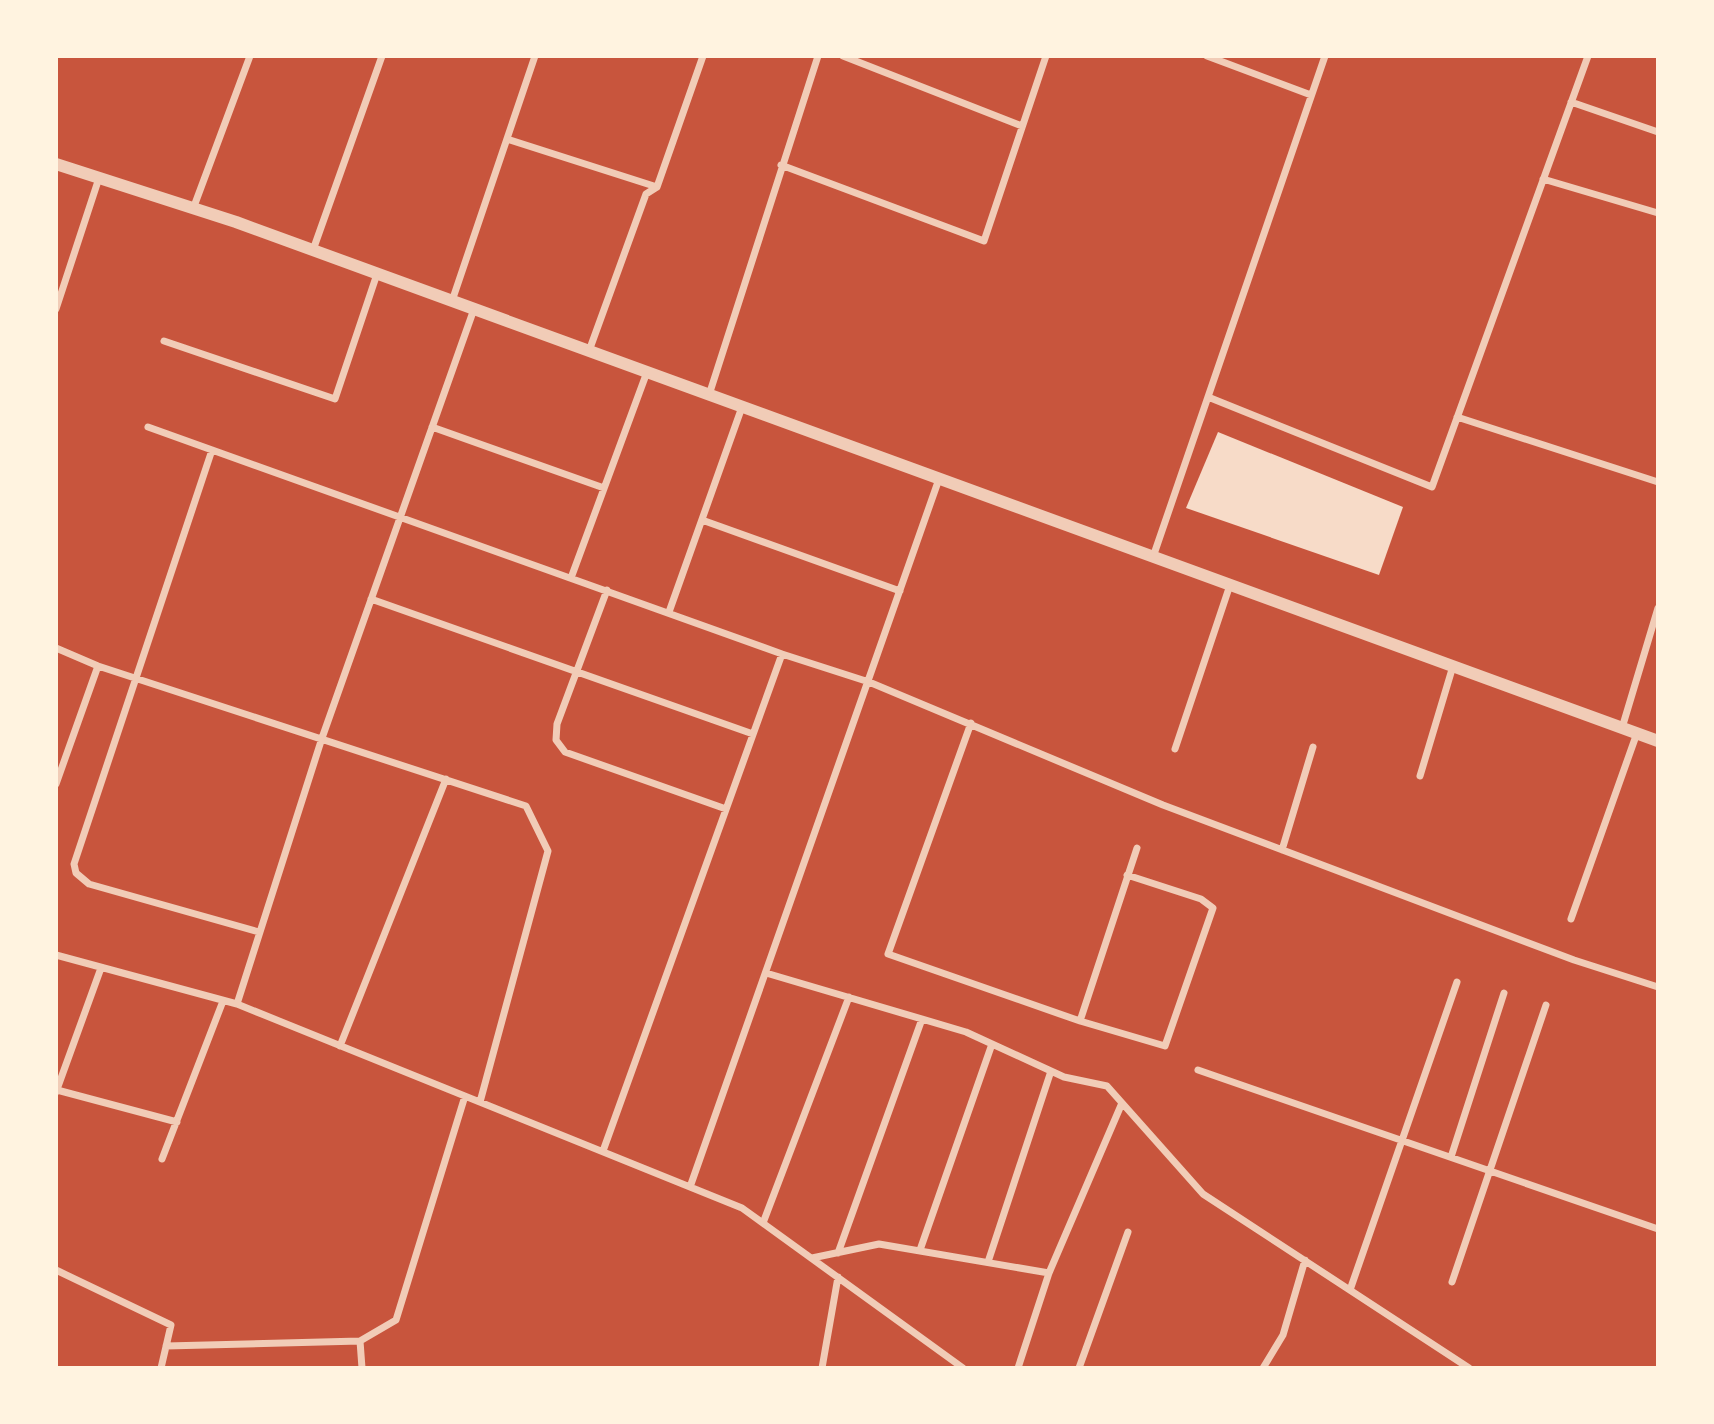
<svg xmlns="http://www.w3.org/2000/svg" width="1714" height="1424" viewBox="0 0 1714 1424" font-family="Commissioner,sans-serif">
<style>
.building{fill:#f7dbc8}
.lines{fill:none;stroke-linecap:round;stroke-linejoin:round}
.minor{stroke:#f1ccb7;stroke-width:7}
.tertiary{stroke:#f1ccb7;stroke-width:12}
</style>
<rect width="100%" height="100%" fill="#c8553d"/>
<path class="building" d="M1218,432L1403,507L1379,575L1186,508Z"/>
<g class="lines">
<path class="minor" d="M843,56L1022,126
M1207,56L1311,95
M1571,102L1658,132
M507,139L657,187
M781,165L984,241L1046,56
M1543,179L1658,213
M193,209L250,56
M313,250L382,56
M452,301L535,56
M56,309L99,178
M164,341L335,399L377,274
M589,351L646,194L657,187L703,56
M709,395L818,56
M1208,397L1432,487L1588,56
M1457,417L1658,482
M148,427L782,654L869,682L1163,805L1574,960L1658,987
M432,427L604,488
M212,450L74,864L76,873L89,884L259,932
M702,520L900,591
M1153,557L1325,56
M571,578L647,372
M607,590L557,724L556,740L565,752L726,809
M371,599L753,734
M669,612L742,407
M56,648L98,666L526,806L548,851L480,1102
M971,723L888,954L1080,1021L1137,848
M1622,728L1658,608
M1175,749L1230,585
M1420,776L1453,666
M56,784L98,666
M1282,850L1313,747
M1571,919L1637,733
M56,955L237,1004L742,1208L963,1368
M766,973L966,1032L1064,1077L1107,1086L1203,1194L1469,1368
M237,1004L322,738L474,309
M1080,1021L1165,1046L1213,908L1201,899L1127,875
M340,1046L446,779
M1198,1070L1658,1229
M57,1090L177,1122
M56,1092L101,968
M603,1151L782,654
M1451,1157L1504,993
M162,1159L223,1001
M690,1187L939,479
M763,1223L849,997
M920,1250L992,1044
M838,1253L922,1019
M812,1258L879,1244L1049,1273
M988,1262L1051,1071
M56,1270L171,1325L161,1368
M1452,1282L1546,1005
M1350,1290L1457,982
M360,1341L362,1368
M166,1346L360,1341L396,1320L465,1096
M822,1368L838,1277
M1018,1368L1049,1273L1122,1103
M1079,1368L1128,1232
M1263,1368L1283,1335L1305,1260"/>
<path class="tertiary" d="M56,164L236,222L1658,741"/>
</g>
<rect width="1714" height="1424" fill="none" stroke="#fff3e0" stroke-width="116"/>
</svg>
